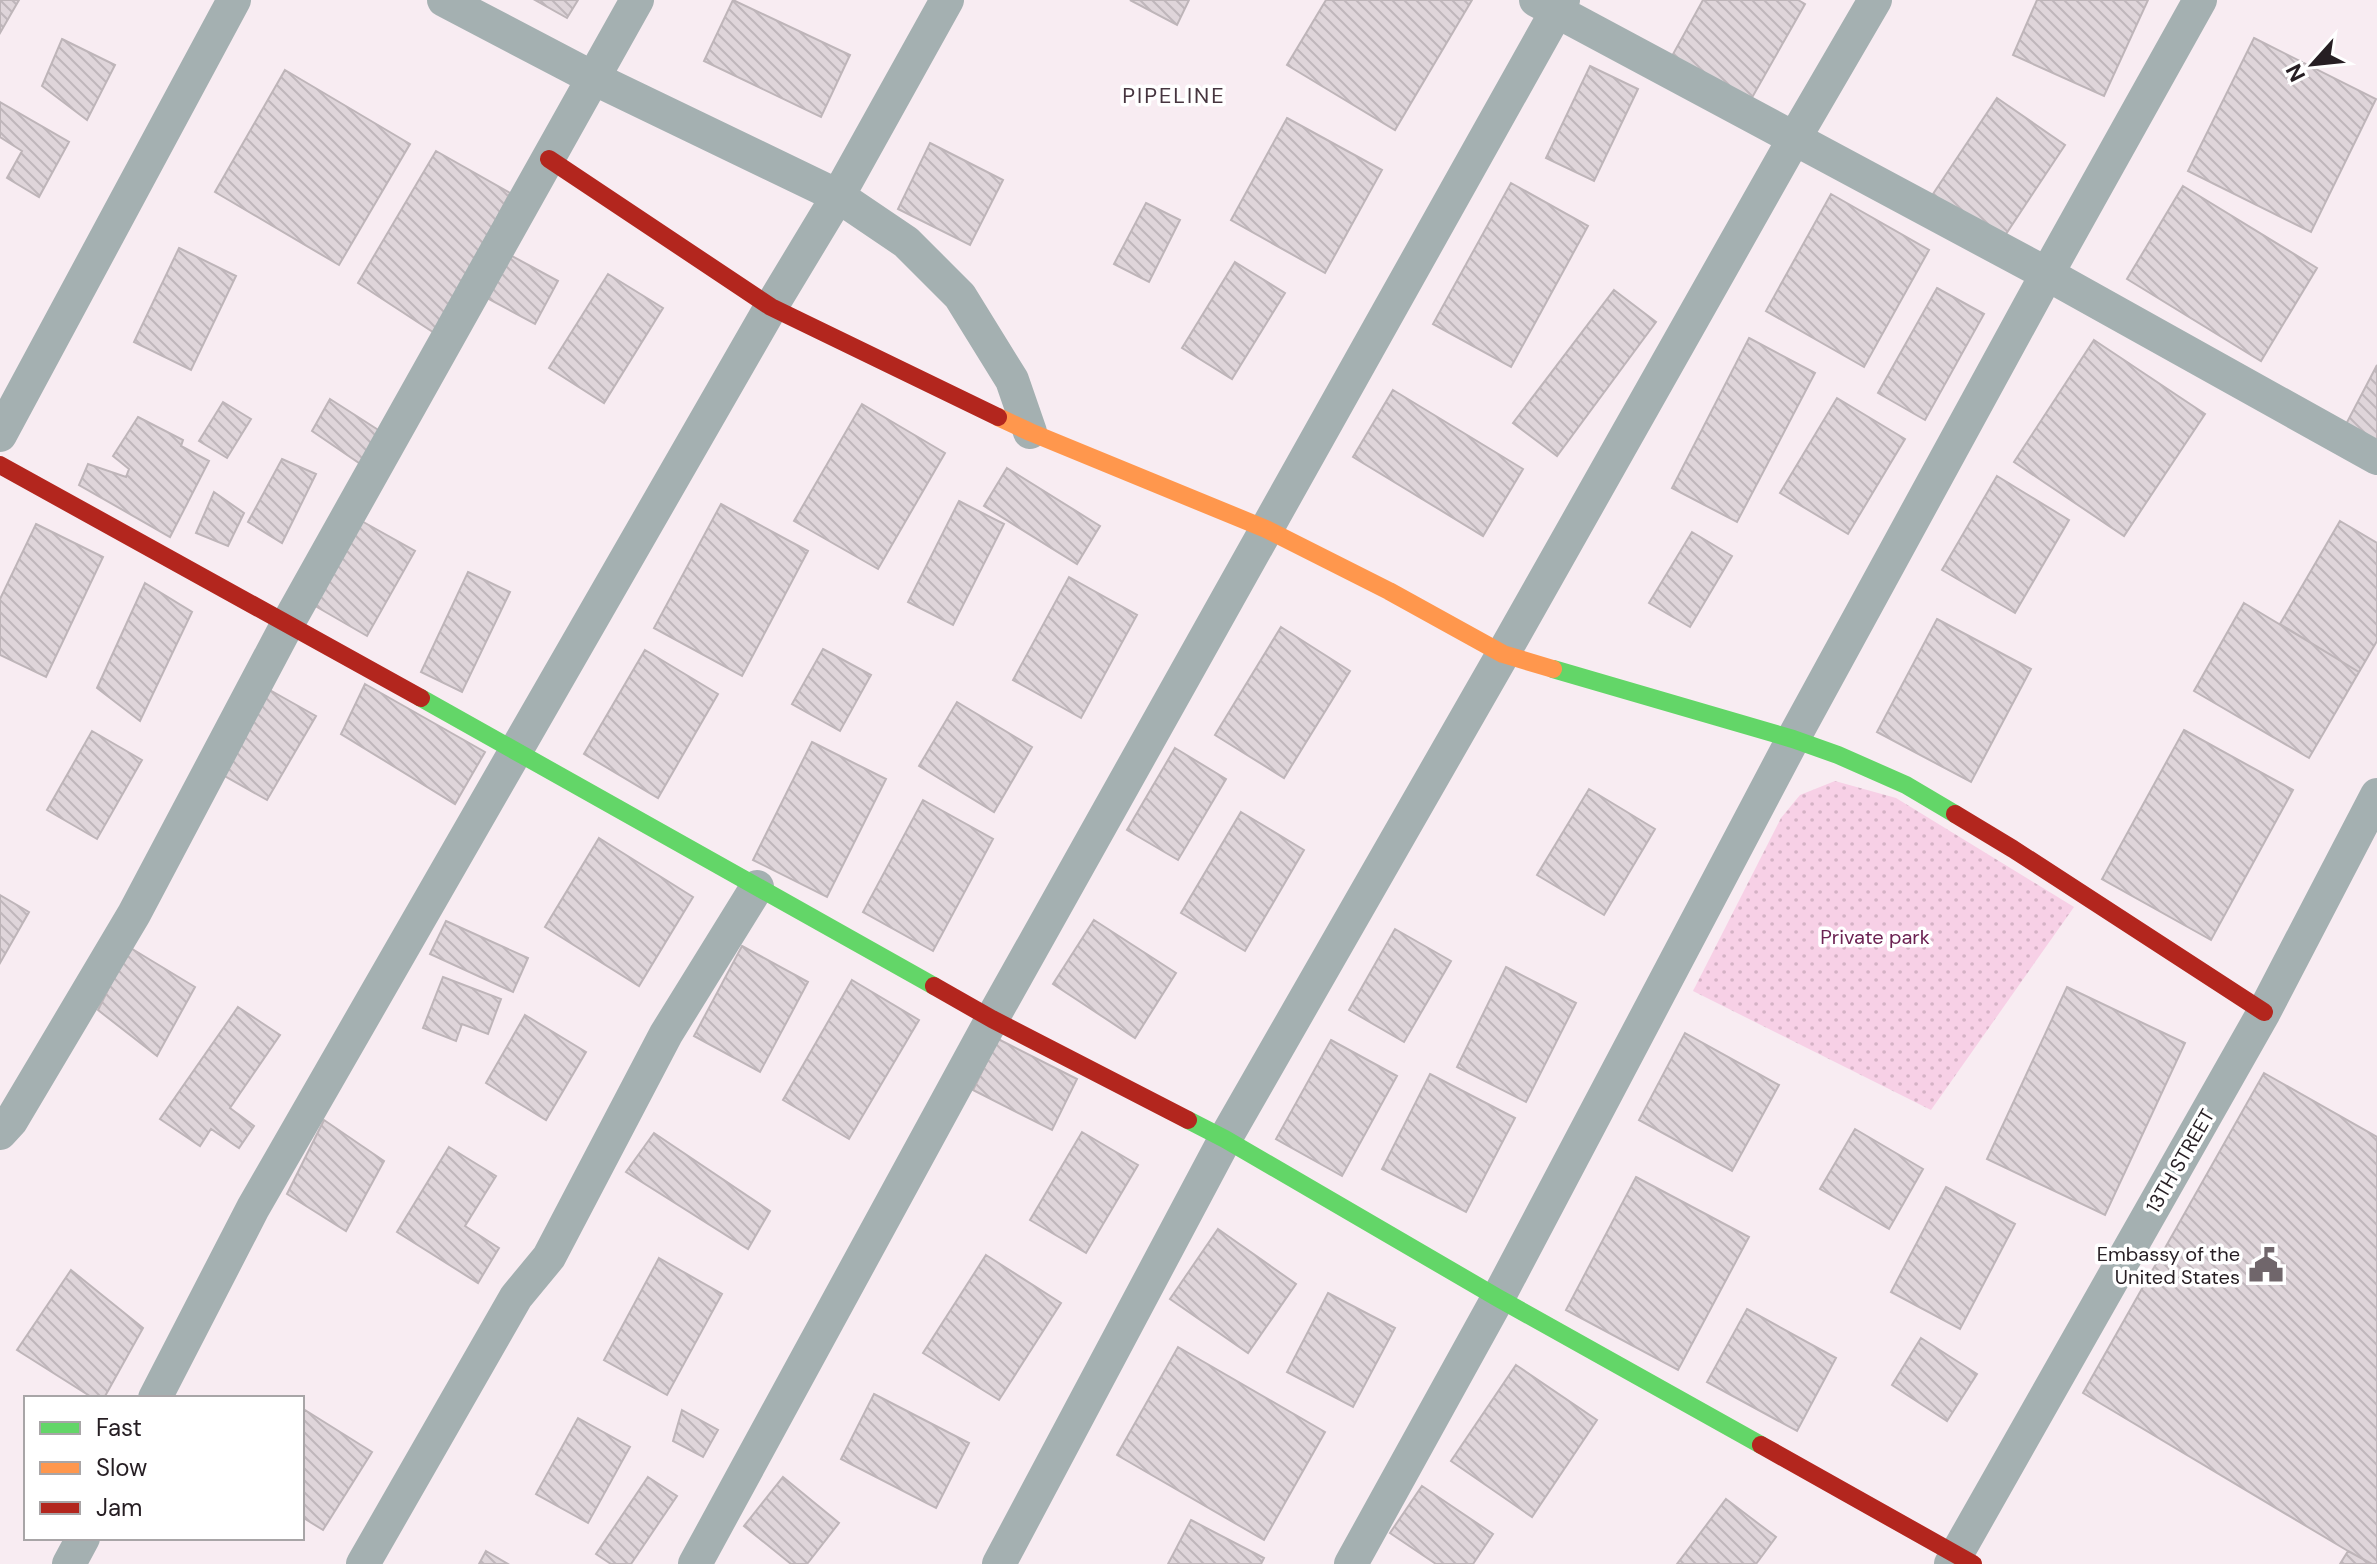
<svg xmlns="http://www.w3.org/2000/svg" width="2377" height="1564" viewBox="0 0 2377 1564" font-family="'DM Sans',sans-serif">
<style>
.grass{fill:url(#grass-dots)}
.building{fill:url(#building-back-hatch);stroke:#beb5b9;stroke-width:2}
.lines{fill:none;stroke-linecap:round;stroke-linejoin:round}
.street{stroke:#a4b0b1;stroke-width:34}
.fast{stroke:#63d668;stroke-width:18}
.slow{stroke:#ff974d;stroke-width:18}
.jam{stroke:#b3261e;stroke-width:18}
.labels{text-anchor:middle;stroke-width:7;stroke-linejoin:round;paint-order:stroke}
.park-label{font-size:20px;fill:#6b2252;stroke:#fff}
.street-label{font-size:20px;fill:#261e23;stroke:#fff}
.poi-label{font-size:20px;fill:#261e23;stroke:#fff;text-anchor:end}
.neighbourhood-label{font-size:22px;letter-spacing:2px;fill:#46353f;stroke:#fff}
</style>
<defs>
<pattern id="grass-dots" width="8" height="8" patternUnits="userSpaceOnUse" patternTransform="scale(2)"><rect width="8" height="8" fill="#f7d0e6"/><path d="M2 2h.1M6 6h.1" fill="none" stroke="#d4b2c5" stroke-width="1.8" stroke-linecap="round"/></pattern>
<pattern id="building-back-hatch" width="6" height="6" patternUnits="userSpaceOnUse" patternTransform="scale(2)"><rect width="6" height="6" fill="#dfd5da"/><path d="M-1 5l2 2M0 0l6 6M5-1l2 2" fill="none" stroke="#bfb6bb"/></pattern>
</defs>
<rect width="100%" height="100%" fill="#f8ecf2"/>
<path class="grass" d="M1835,781L1896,798L2074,907L1931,1110L1693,991L1781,818L1800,795Z"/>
<path class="building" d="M0,0H19L0,33Z
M535,0H578L567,18Z
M733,0L850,55L821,117L704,61Z
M1130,0H1189L1177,25Z
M1326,0H1472L1395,130L1287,65Z
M1703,0H1798L1805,4L1745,110L1667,65Z
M2037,0H2148L2104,96L2013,55Z
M2254,38L2376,99L2311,232L2188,171Z
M62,39L115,65L87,120L42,86Z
M1590,66L1638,89L1594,181L1546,158Z
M285,70L410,144L339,265L215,192Z
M1997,98L2065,145L2000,243L1931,197Z
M0,102L69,142L39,197L7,178L22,151L0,137Z
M1287,118L1382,170L1325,273L1231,220Z
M930,143L1003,180L970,245L898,209Z
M436,151L510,193L436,334L358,283Z
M1511,183L1588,226L1511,367L1433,324Z
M2183,186L2317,268L2261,361L2127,279Z
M1831,194L1929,250L1864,367L1766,311Z
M1146,203L1180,220L1149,282L1114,264Z
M179,248L236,276L191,370L134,342Z
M499,249L558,281L535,324L476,292Z
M1235,262L1285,293L1232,379L1182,348Z
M608,274L663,308L604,403L549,368Z
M1937,288L1984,314L1925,420L1878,393Z
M1614,290L1656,322L1557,456L1513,423Z
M1749,338L1815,373L1737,522L1672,488Z
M2094,340L2205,414L2124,536L2014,462Z
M2377,365V447L2344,428Z
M1393,390L1523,469L1483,536L1353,457Z
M1837,398L1905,439L1848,534L1780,493Z
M330,399L383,433L362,465L312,431Z
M223,402L251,419L227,458L199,441Z
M862,404L945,453L878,569L794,521Z
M138,417L183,440L181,446L209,461L170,537L79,485L88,464L126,477L129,469L113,456Z
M282,459L316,474L282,543L248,522Z
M1007,468L1100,526L1077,564L984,506Z
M1997,476L2069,520L2015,613L1942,570Z
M214,492L244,513L228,546L196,533Z
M959,501L1004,524L953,625L908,602Z
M721,504L808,551L742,676L654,628Z
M358,519L415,551L367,636L310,603Z
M2340,521L2377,543V641L2359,672L2280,624Z
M36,524L103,557L46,677L0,655V599Z
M1692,532L1732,556L1690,627L1649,603Z
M468,572L510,592L462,692L421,672Z
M1069,577L1137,615L1081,718L1013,680Z
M145,583L192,612L140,721L97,688Z
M2244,603L2359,672L2309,758L2194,691Z
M1937,619L2031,669L1971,782L1877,732Z
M1281,627L1350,671L1284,778L1215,735Z
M823,649L871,675L840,731L792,704Z
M645,650L718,694L658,798L584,754Z
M365,684L485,752L455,804L341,734Z
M268,689L316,716L267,800L223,775Z
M957,702L1032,747L994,812L919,766Z
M2184,730L2293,790L2211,940L2102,879Z
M92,731L142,760L97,839L47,810Z
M812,742L886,779L827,897L753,860Z
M1175,748L1226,779L1178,860L1127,830Z
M1589,789L1655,829L1604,915L1537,875Z
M923,800L993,839L933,951L863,912Z
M1241,812L1304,850L1245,951L1181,913Z
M599,838L693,897L639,986L545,927Z
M0,895L29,912L0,963Z
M1094,920L1176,973L1135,1038L1053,984Z
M446,921L528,958L513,992L430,954Z
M1395,929L1451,961L1404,1042L1349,1010Z
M742,946L808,982L760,1072L694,1036Z
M129,947L195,987L157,1056L98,1010Z
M1506,967L1576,1003L1526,1102L1457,1067Z
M443,977L501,999L488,1034L462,1024L456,1041L423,1028Z
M852,980L919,1020L849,1139L783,1100Z
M2067,987L2185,1043L2105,1215L1987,1159Z
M238,1007L280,1035L230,1108L254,1126L239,1148L211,1129L200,1146L160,1119Z
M525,1015L586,1052L546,1120L486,1083Z
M1685,1033L1779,1085L1732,1171L1639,1120Z
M998,1039L1077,1079L1052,1130L973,1090Z
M1331,1040L1397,1076L1342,1176L1276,1139Z
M2264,1073L2377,1137V1564H2372L2348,1551L2083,1393Z
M1430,1074L1515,1118L1466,1212L1382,1169Z
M324,1120L384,1161L346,1231L287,1194Z
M1855,1129L1923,1169L1889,1229L1820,1189Z
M1082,1132L1138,1165L1086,1253L1030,1220Z
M654,1133L770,1211L748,1249L626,1172Z
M449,1147L496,1176L465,1226L499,1248L478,1283L397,1232Z
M1636,1177L1749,1237L1678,1370L1566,1310Z
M1946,1187L2015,1224L1960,1329L1891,1292Z
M1218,1229L1296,1284L1248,1353L1170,1299Z
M986,1255L1061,1303L999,1400L923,1353Z
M659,1258L722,1294L667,1395L604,1360Z
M71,1270L143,1328L104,1398H93L17,1350Z
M1328,1293L1395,1328L1353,1407L1287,1372Z
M1747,1309L1836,1358L1797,1431L1707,1382Z
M1921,1338L1977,1374L1947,1421L1892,1385Z
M1178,1347L1325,1432L1264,1540L1117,1455Z
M1516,1365L1597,1420L1532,1517L1451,1461Z
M874,1394L969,1443L936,1508L841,1459Z
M305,1410L372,1452L323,1530L302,1517V1414Z
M682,1410L718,1430L703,1457L673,1441Z
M578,1418L630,1447L588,1523L536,1494Z
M648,1477L677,1496L631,1564H611L596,1554Z
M783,1477L839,1523L807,1564H791L744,1526Z
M1422,1486L1493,1534L1473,1564H1436L1390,1533Z
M1726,1499L1776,1537L1756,1564H1677Z
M1191,1520L1264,1558L1261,1564H1168Z
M486,1551L508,1564H479Z
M2348,1551L2372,1564H2340Z"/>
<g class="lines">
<path class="street" d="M444,0L593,78L838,196L906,242L960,296L1012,380L1030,432
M1536,0L2047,274L2377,458
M0,435L234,0
M0,1133L11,1121L134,914L288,623L637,0
M155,1398L253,1208L771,307L838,196L947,0
M69,1564L83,1538
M363,1564L516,1297L549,1257L666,1034L757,887
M695,1564L992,1019L1563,0
M999,1564L1225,1139L1503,654L1794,139L1875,0
M1351,1564L1498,1298L1793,739L2047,274L2200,0
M1951,1564L2264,1012L2377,795"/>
<path class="fast" d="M1553,669L1793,739L1838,755L1906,785L1955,814
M421,698L934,986
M1188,1120L1225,1139L1498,1298L1761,1445"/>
<path class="slow" d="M998,417L1030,432L1266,529L1389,591L1503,654L1553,669"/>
<path class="jam" d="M549,159L771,307L998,417
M0,465L421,698
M1955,814L2013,849L2264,1012
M934,986L992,1019L1188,1120
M1761,1445L1973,1564"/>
</g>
<defs>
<g id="civic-bare" transform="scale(2.76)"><path d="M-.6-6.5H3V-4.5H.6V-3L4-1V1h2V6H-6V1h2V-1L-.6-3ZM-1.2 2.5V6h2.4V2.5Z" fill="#70666b" stroke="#fff" stroke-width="2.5" paint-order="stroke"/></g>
</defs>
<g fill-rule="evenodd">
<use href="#civic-bare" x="2266" y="1265"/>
</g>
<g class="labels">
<g class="park-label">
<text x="1875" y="944">Private park</text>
</g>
<g class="street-label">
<text transform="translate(2180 1161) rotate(-60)" y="7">13TH STREET</text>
</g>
<g class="poi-label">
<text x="2240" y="1261">Embassy of the<tspan x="2240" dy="23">United States</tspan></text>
</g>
<g class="neighbourhood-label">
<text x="1174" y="103">PIPELINE</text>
</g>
</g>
<rect x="24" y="1396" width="280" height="144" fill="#ffffff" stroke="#a8a5a7" stroke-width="2"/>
<rect x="40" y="1422" width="40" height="12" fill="#63d668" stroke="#a8a5a7" stroke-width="2"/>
<text x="96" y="1436" font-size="24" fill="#261e23">Fast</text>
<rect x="40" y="1462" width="40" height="12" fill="#ff974d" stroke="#a8a5a7" stroke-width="2"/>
<text x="96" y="1476" font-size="24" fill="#261e23">Slow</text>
<rect x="40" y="1502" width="40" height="12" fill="#b3261e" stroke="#a8a5a7" stroke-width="2"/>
<text x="96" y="1516" font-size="24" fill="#261e23">Jam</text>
<g transform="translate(2313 64) rotate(243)" stroke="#ffffff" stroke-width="6" paint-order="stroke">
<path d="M0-6L14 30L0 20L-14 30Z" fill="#261e23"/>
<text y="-12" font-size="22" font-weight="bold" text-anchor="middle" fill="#261e23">N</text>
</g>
</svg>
